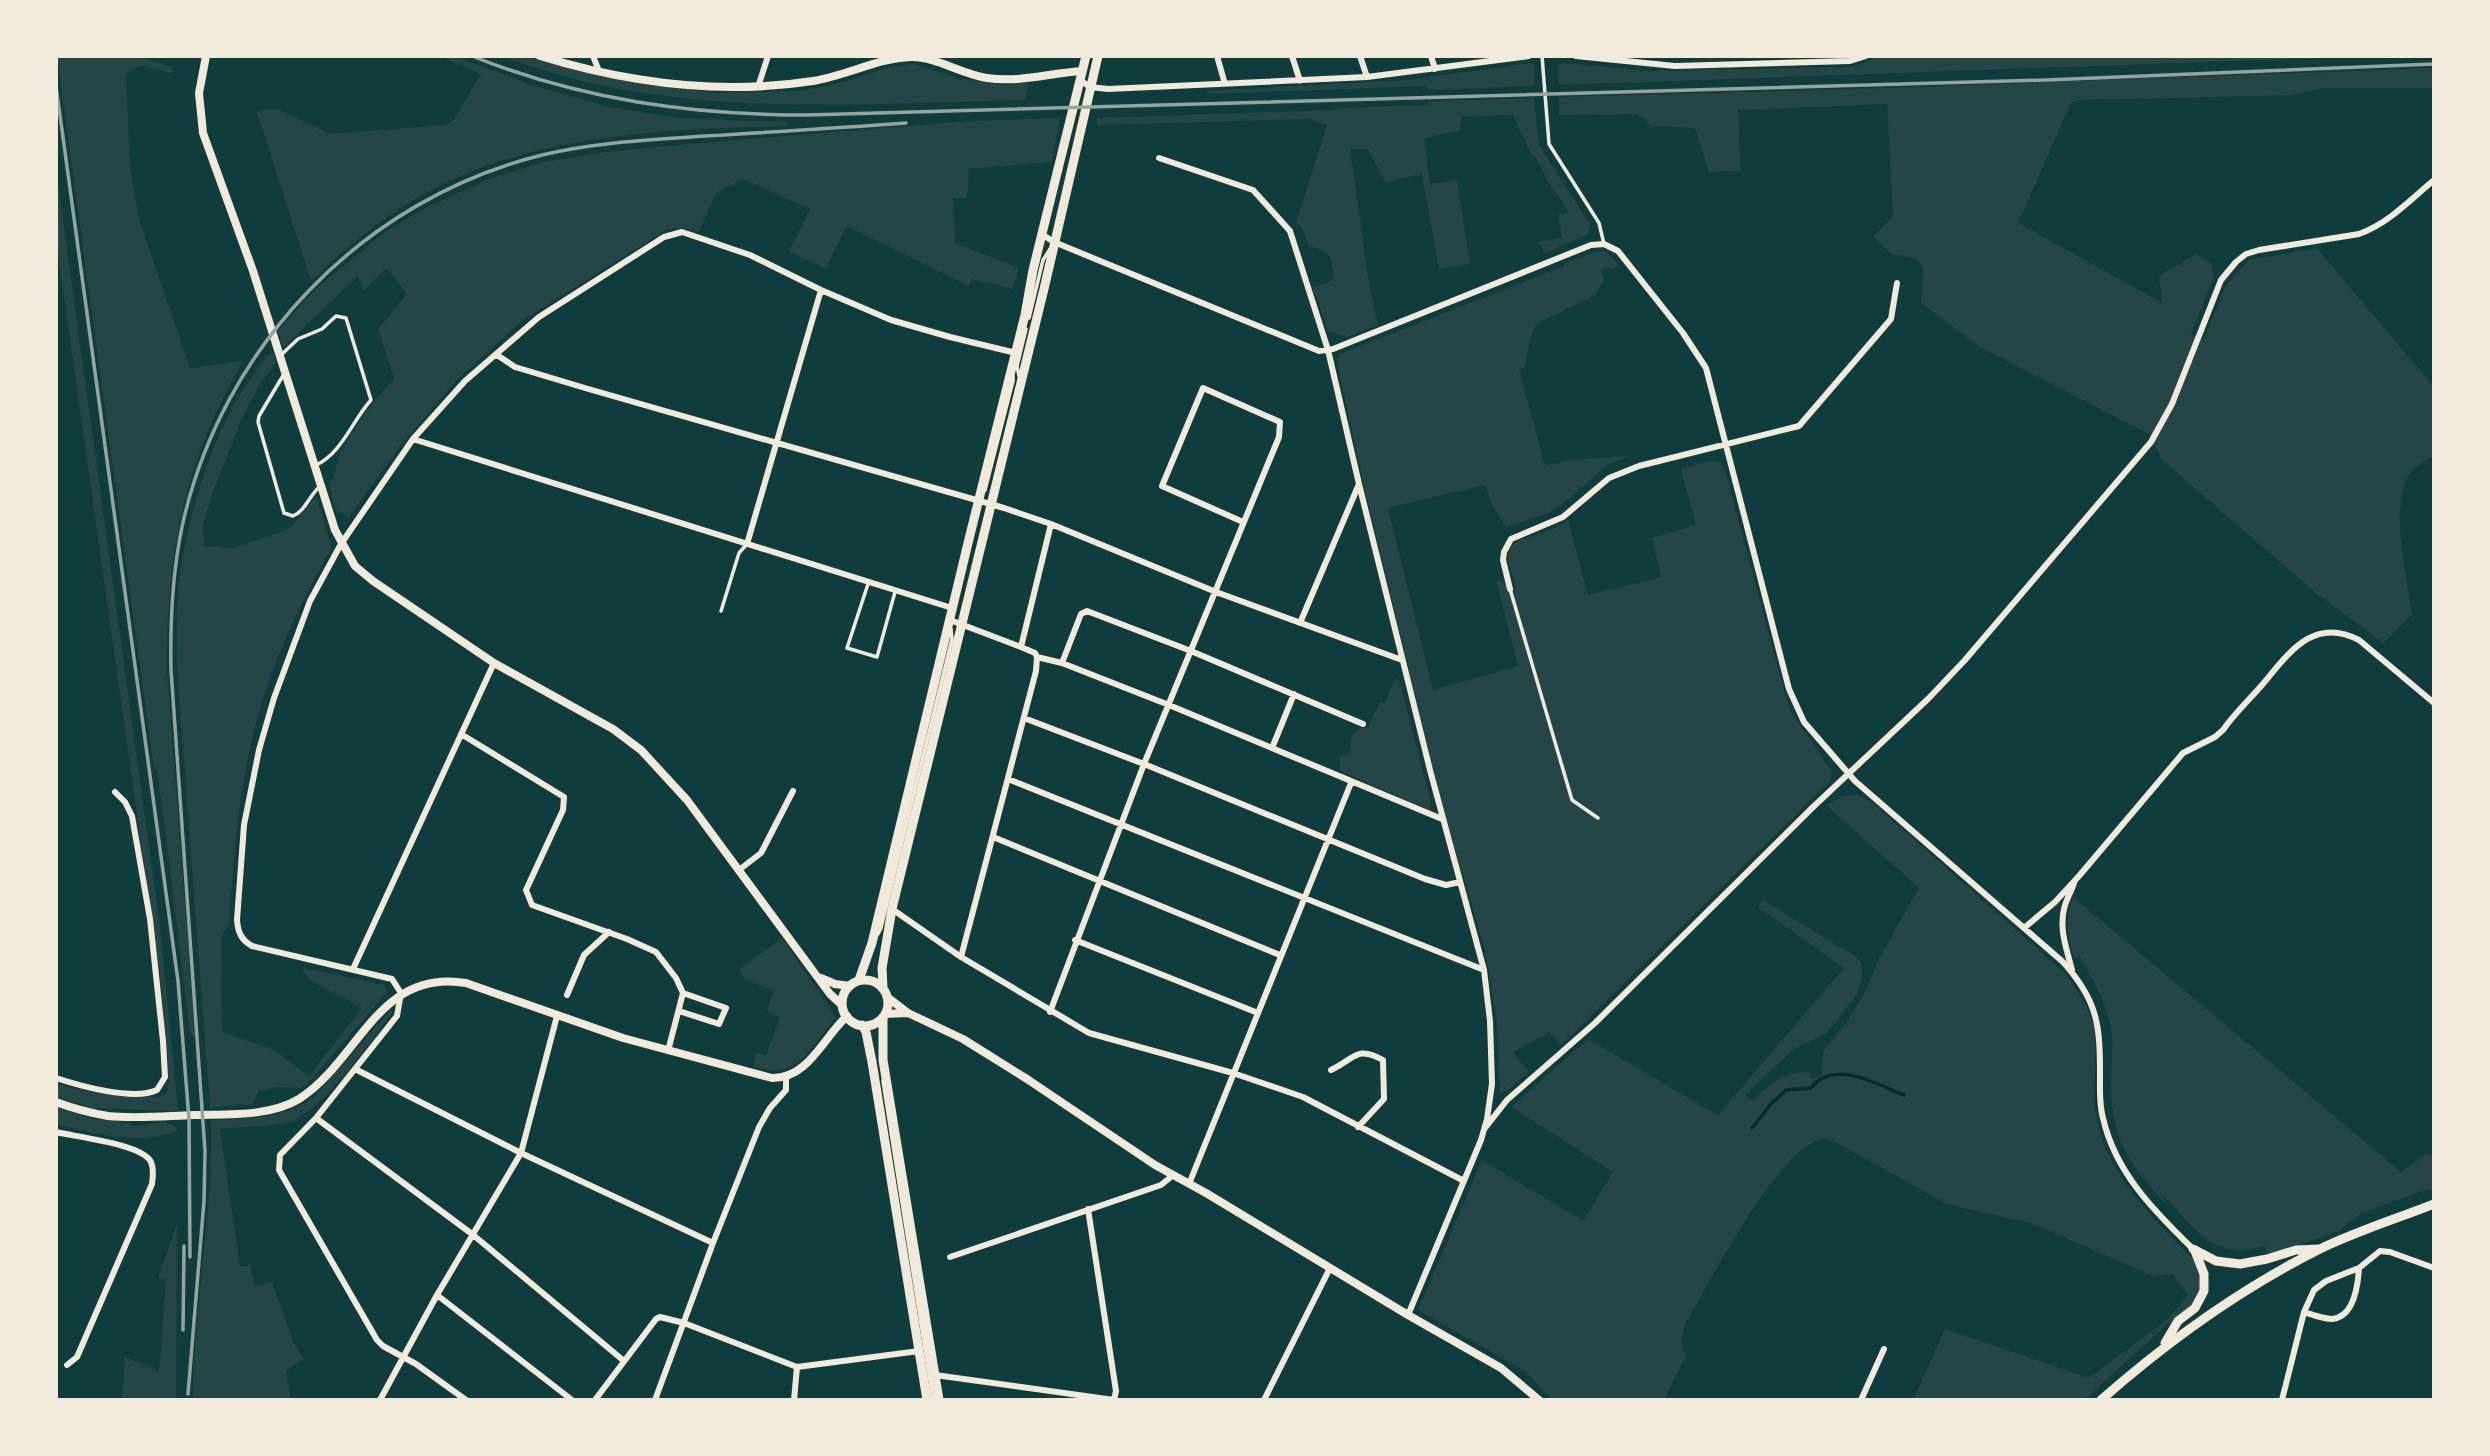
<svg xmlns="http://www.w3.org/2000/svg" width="2490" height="1456" viewBox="0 0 2490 1456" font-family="'Noto Sans',sans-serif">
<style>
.green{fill:#244646}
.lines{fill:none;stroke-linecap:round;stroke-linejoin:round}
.stream{stroke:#0a2a2b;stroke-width:3.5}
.service{stroke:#f1e9da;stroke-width:3.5}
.minor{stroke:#f1e9da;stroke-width:6}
.tertiary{stroke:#f1e9da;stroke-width:8}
.secondary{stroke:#f1e9da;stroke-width:9}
.rail{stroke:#97a49c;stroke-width:3.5}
</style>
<rect width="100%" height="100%" fill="#0f3d3e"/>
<path class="green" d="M57,56H142V58L173,67L171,73L141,65L126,74L130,165L138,216L190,368L243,361C184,461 166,556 167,671L195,1036L193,1037L190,1030L157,769H154Z
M440,56H455L535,86L610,107L678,118L788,122L787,126C669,129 530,134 424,194C382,217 346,248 311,281L257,112L272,109L282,111L330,134L444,125L454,120L481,74Z
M503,56H524L633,83L717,93L798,91L836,84L894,66L914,64L962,79L1006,85L1028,82L1026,100C853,103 668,121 503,56Z
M1876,56H2375L1559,85L1558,65L1563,63L1649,71L1850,67L1867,62Z
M1531,63L1534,65V86L1428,90L1427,86L1208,94L1207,91L1406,80Z
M2434,68V85L2431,88H2322L2294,95L2078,100L2071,103L2018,223L2162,303L2159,276L2196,254L2212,264L2214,277L2191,334L2204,340L2225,287L2249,260L2317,248L2434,387V455C2421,462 2409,471 2404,485C2393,522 2407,577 2412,615L2383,643L2316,593L2162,460L2149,434L1978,346L1921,303L1923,268L1916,258L1892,254L1873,237L1893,217L1887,104L1738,110L1741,171L1709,172L1695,128L1652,126L1637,114L1559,115V97L1888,88Z
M1534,98L1539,145L1590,224L1588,234L1545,253L1539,242L1562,238L1558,214L1569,212L1547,180L1535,155L1532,156L1513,115L1462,117L1459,131L1424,138L1430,184L1457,180L1470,264L1439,269L1422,174L1385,182L1368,149H1350L1368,277L1378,325L1346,337L1328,331L1313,288L1334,279C1332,259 1332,250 1309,247L1301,226L1296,223L1327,125L1309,119L1097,125V118L1333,110L1339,108L1428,105V101Z
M1060,118L1052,162L968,169L969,184L966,198H953L955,243L1019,268L1013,289L972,279L969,286L847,226L826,268L789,252L810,209L743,179L716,193L699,231L682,228L666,230L520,322L455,382L400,446L349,517L336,511L329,483L335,476C335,444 375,402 394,378L378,329L407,294L386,268L364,291L357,276L283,348L278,331L315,289L386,231L429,206L487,180L543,162L605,152L689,144L970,121Z
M56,169L160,926L178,1111L93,1108L56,1097V1083C89,1094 120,1096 154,1097H160L167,1092L169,1082L162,992L56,240Z
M1597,251H1605L1619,265L1613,269L1605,267L1601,272L1604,280L1594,296L1536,324L1530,340L1525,367L1519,369L1545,466L1569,460L1631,456L1607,465L1569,499L1550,512L1507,528L1493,506L1485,485L1388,508L1433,690L1518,666L1496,580L1503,582L1507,590L1516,588L1508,561L1509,549L1517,541L1553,529L1568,520L1588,595L1661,577L1652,538L1696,525L1681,469L1709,461L1720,462L1725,470L1789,709L1832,772L1829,782L1561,1045L1549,1032L1513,1052L1529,1072L1506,1091L1500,1093L1496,1016L1486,954L1445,814L1420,715L1365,490L1337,362L1340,354L1564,266V264Z
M271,353L275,357V364L259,385L242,418L213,492L202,528L205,546L233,548L281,532L293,525L307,504L316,497L332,547C296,610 265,677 250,749C238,807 233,865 229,924L221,937L222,1032L272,1049L309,1076L362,1008L310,980L303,972L305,968L384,985L387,992L307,1085L300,1088L276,1087L259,1091L253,1104L210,1108L177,669C177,635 175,601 181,567C192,502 213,432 251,378C257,368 262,360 271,353Z
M1395,679L1399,680L1432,806L1430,810L1340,771V756L1349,754L1352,736L1360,728H1368L1380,702L1385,703Z
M1857,795L1873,803L2066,974C2076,990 2090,1008 2094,1027C2099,1055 2091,1086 2096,1114C2105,1175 2153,1217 2194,1260L2200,1270V1292L2192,1304L2164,1327L2084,1400H1913L1945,1329L2089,1378L2168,1319L2188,1295L2172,1274L2153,1276L2034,1224L1947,1204L1839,1144C1834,1142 1828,1139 1824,1139C1781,1142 1706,1288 1685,1325L1681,1341L1686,1356L1664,1400H1552L1525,1371L1418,1310L1482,1160L1583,1221L1613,1172L1511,1107L1588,1039L1718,1115L1844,968L1758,907L1763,900L1855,956L1861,962L1862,979L1856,996L1826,1034L1795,1048L1745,1095L1752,1101C1773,1083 1781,1072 1810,1072L1811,1078L1822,1076V1060L1824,1050L1846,1024L1868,987L1876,964L1919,888L1826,805L1843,796Z
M2073,897L2401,1172L2426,1154L2434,1157V1189H2428L2360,1214L2339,1231L2269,1255L2264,1246C2207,1263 2192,1221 2156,1188L2170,1209C2148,1184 2122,1157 2115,1123C2108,1095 2113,1065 2112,1036C2110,1007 2093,981 2079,956L2074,958C2067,936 2065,919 2073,897Z
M782,938L836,1017C810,1049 799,1080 753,1067L756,1053L766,1056L780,1017L770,1014L767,1009L774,991C762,985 742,983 739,969Z
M391,1009L393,1011C373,1040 322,1111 290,1122C269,1128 242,1126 220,1129L240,1267L250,1265L255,1286L272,1282L293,1341L303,1359L286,1371L291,1400H193C193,1306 214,1214 211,1120C247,1119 283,1119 314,1097Z
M56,1107L93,1119L130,1123L132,1126L165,1122L177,1128L176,1132C138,1145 94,1134 56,1124Z
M177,1224L176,1400H122L125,1357L159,1371L166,1281L158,1277Z"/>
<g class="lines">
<path class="stream" d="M1752,1128L1771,1104L1786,1090L1811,1088C1835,1058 1878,1085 1904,1095"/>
<path class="service" d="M1542,56L1549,144L1599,223L1604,244
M1029,318L1043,260L1050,249
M281,355L298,339L322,329L336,316L346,318L371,400C352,421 342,453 316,465
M284,374L259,416L258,422L284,513L293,516C305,511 310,495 320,486
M1019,376L1017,366L1026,329
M985,490L1013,381V376
M869,581L847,648L877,657L895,592
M1510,589L1572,800L1598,818
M721,611L739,553L746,545
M878,934L881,928L952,639L951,629
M883,1081L933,1400"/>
<path class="minor" d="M593,56L599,71
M1217,56L1225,84
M1292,56L1300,81
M1360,56L1367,77
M1431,56L1435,69
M1576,56L1675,66L1850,61L1866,56
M1080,80L1090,87L1108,89L1367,77L1529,56
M758,87L768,56
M1159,158L1253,190L1290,231L1328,350L1359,484L1430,770L1484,970L1490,1021L1492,1084L1487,1119L1481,1140L1408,1315
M1043,235L1054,242L1319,351L1333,349L1591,245L1604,244L1618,251L1683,333L1706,368L1789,689L1804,722L1855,781L2063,962C2098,1001 2100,1025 2100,1075C2100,1089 2099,1104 2103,1118C2115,1172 2154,1211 2193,1249
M497,355L515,367L585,388L1004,508L1051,524L1216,592L1402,660
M413,439L952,608
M747,544L821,290
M1510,589L1503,560L1504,552L1511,539L1563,517L1609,478L1639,466L1799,426L1891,319L1897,283
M950,620L1021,647L1051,524
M1300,623L1359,484
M1021,647L1035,653L1037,657L1062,663L1169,705L1442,819
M1062,663L1081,614L1087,611L1191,651L1363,724
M1024,718L1144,764L1425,879L1446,885L1460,882
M461,734L564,797L563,810L526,890L532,905L627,939L656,952L676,978L683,993L668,1051
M1272,748L1294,694
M1008,779L1484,970
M993,837L1280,955
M739,870L761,853L793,791
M892,909L961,957L1089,1033L1233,1073L1303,1097L1464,1181
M2024,928L2055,902L2079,876L2183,753L2215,737L2223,730C2234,714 2249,700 2262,685C2289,653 2313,616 2359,640L2434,703
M1075,940L1258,1013
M961,957L1036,671L1037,657
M353,969L494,663
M2072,970C2067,950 2059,930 2064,909C2066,900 2071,892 2074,883
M567,995L584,955L609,932
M679,1011L719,1024L726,1008L683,993
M1050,1012L1144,764L1279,437L1280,422L1203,388L1162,486L1243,522
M355,1069L521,1153L713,1243
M1331,1070C1355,1059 1356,1045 1383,1060L1384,1099L1358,1127
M56,1078C80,1086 134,1101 157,1090L165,1077L163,1041L150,919L132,816L125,802L115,792
M316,1118L472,1234L624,1361
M1485,1128L1507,1100L1595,1023L1812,808L1929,698L1965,660L2151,442L2172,404L2221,280L2236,262L2246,254L2259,250L2359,234C2389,223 2410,200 2434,180
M56,1132C76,1137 143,1144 151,1162C154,1169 153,1177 152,1184L77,1357L67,1365
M1189,1184L1351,783
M950,1257L1161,1185L1172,1176
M437,1295L572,1400
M2304,1312C2313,1315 2323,1319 2332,1319C2354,1317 2358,1285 2359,1268
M935,1375L1114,1400L1116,1391L1088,1209
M380,1400L437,1295L521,1153L557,1016
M466,1400L416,1364L383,1346L377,1340L279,1170L280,1155L316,1118L397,1016L401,993L392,979L252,946C241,940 238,932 237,920L244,825L259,750L274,698L310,601L341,544L413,439L465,381L539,317L664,237L682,232L750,255L821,290L891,320L950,337L1016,353
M595,1400L656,1319L660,1317L684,1323L797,1367L919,1351
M655,1400L713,1243L759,1127L770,1108L786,1090V1078
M794,1400L797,1367
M1264,1400L1330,1268
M1861,1400L1884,1349
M2282,1400L2304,1312L2314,1290L2326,1281L2359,1268L2380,1251L2390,1252L2434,1268"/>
<path class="tertiary" d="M206,56L199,93L203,133L253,271L335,530L355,566L373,581L494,663L613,729L641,750L687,800L830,994L842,1005
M540,56C628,83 722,95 813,81C846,76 878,58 911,57C934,56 961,74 987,78C1019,83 1050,73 1082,71
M821,978L835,984L850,986
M887,997L908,1013L963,1039L1027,1079L1155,1165L1206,1193L1408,1315L1501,1368L1539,1400
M885,1014L908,1013
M56,1102C72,1108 90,1113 108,1116C136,1119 165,1116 194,1115C227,1114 269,1117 299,1099C359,1061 378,968 466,983L623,1038L772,1078C808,1079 823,1038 847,1016"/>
<path class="secondary" d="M859,980L872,943L968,543L1025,315L1033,270L1086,56
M842 1003a23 23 0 1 1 46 0a23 23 0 1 1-46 0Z
M883,988L882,968L892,909L1044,289L1098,56
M883,1017V1060L939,1400
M862,1025L866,1032L872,1062L927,1400
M2193,1249L2216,1261L2240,1264L2267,1259L2296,1250L2319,1249
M2165,1343L2178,1321L2195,1308L2204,1291V1274L2195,1251
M2101,1400C2168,1341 2240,1289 2320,1249C2357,1231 2396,1219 2434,1204"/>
<path class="rail" d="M472,56C581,100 692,115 808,115L2046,80L2434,64
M56,86L178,981L189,1119L190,1257
M183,1330L184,1246
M188,1394L204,1201L205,1151L171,670C170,622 172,575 182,527C221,347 363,199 542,155C596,142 651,140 705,136C772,132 839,128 906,123"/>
</g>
<rect width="2490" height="1456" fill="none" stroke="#f1e9da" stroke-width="116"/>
</svg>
